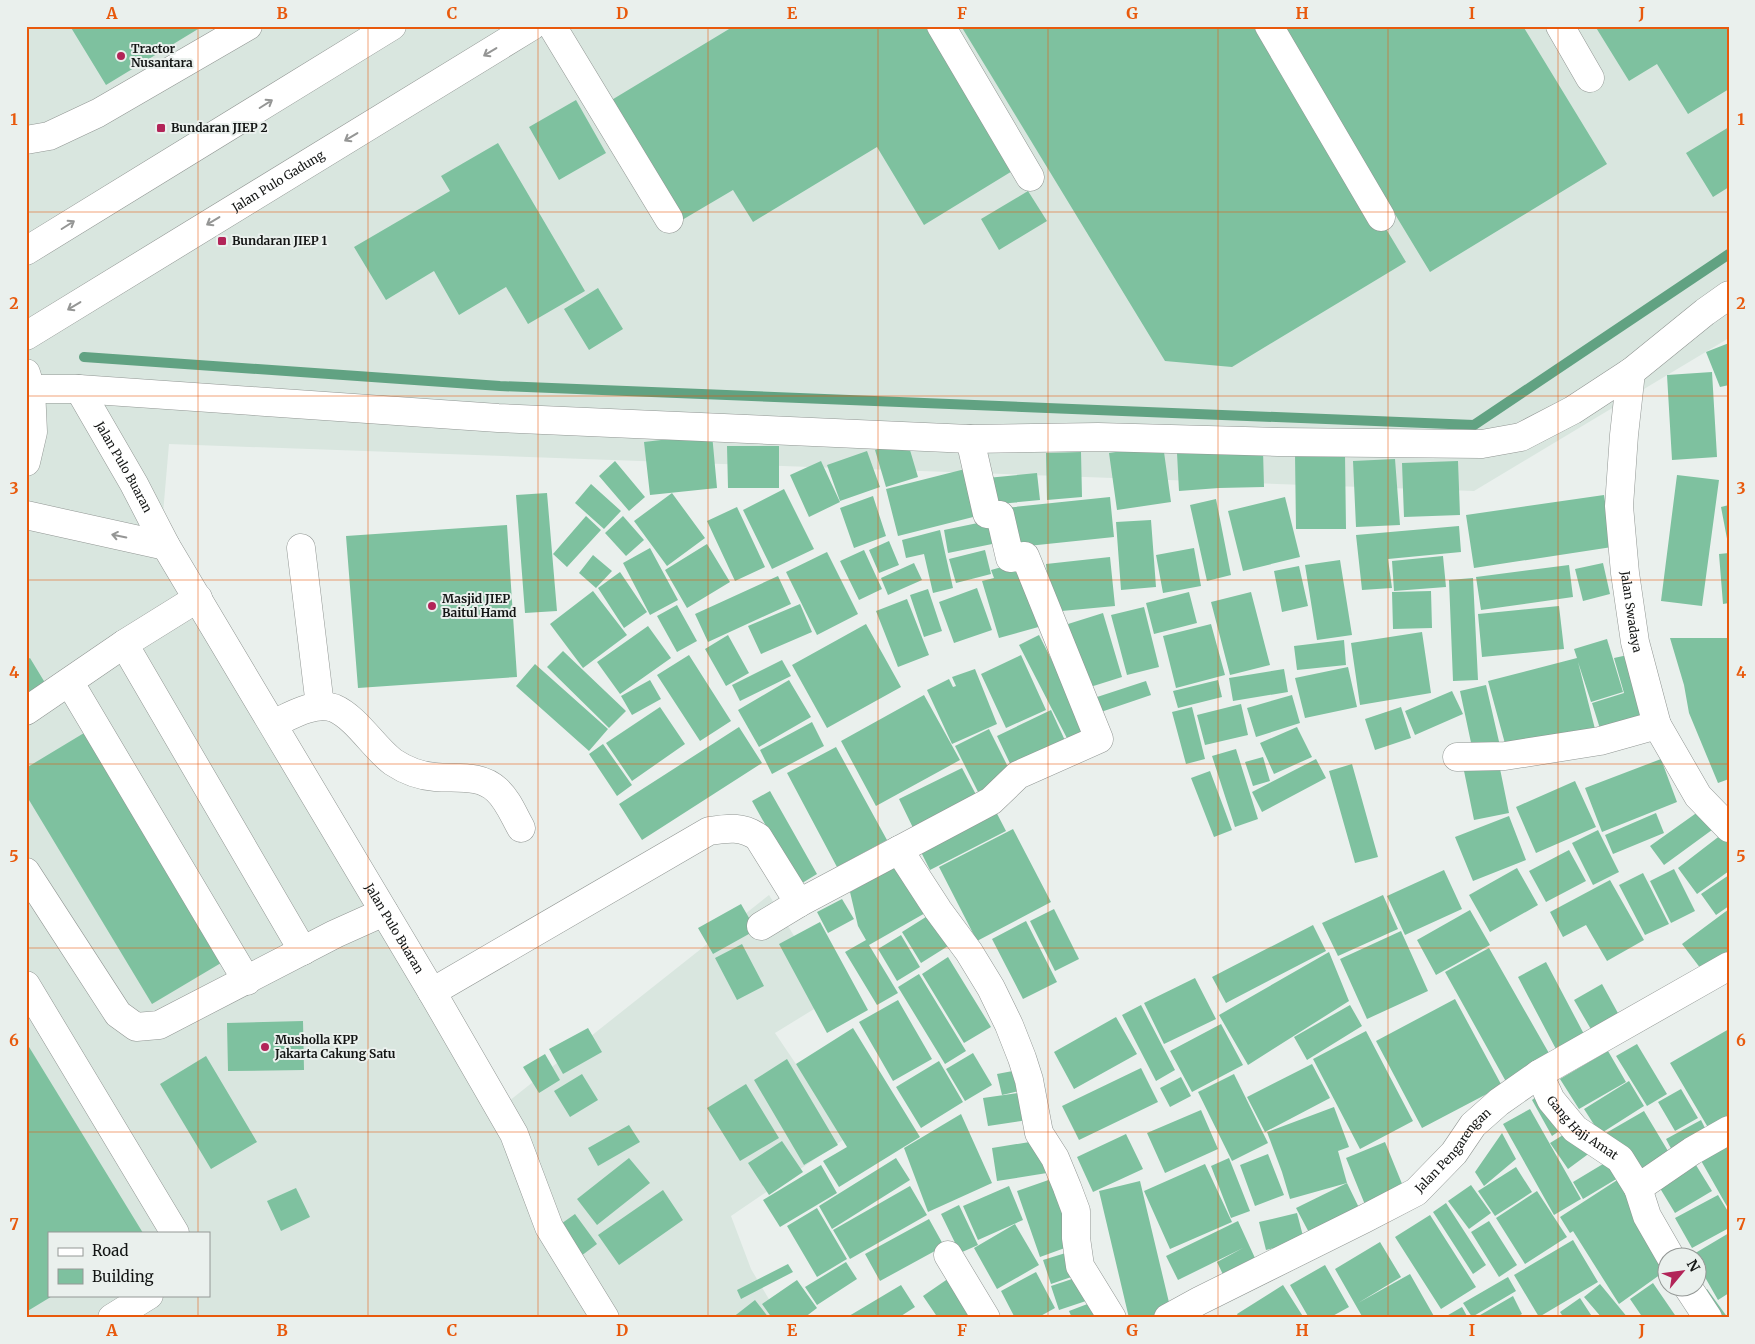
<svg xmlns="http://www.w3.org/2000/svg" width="1755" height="1344" viewBox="0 0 1755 1344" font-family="Merriweather,serif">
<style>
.built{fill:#d9e6df;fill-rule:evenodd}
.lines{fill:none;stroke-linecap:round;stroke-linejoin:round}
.stream{stroke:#61a282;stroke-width:10}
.building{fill:#7ec19f}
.minor-casing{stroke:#919693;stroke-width:29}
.minor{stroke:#fff;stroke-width:28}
.oneway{stroke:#959695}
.grid{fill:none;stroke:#e8590c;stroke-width:1;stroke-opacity:0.55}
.poi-dot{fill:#b22458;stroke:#eaf0ed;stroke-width:2}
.labels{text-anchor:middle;stroke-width:4;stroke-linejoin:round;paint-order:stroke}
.poi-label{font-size:12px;font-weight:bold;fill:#131514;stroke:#eaf0ed;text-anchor:start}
.street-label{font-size:12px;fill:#131514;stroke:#eaf0ed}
.neatline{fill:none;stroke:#e8590c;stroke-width:2}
.grid-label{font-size:16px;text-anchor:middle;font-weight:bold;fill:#e8590c}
</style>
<rect width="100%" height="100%" fill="#eaf0ed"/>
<path class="built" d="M26,26H1729V338L1474,491L169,444L162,525L509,1101L769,895L832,998L775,1033L846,1138L731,1216L751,1269L780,1318H26ZM49,1233H209V1295H49Z"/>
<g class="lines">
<path class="stream" d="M84,357L500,386L1474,425L1729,254"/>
</g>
<path class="building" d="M70,26H203L106,85Z
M734,26H938L1022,165L924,225L877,147L753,222L733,190L677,223L605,104Z
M961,26H1264L1406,262L1232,367L1165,361Z
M1281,26H1523L1607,164L1430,272Z
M1595,26H1729V89L1688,114L1657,64L1629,81Z
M576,100L606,153L559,180L529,127Z
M1729,127V187L1713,197L1686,153Z
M498,143L585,291L528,324L506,287L459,315L434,271L386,300L354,247L450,191L441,176Z
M1028,191L1047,221L999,250L981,219Z
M598,288L623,329L589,350L564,309Z
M1729,343V385L1720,387L1706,352Z
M1712,372L1717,457L1672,460L1667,375Z
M712,434L717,488L650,495L644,442Z
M907,440L918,477L886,487L875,450Z
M1163,445L1171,502L1117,510L1109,453Z
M727,446H779V488H728Z
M1263,450L1264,487L1219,488L1179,491L1177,453Z
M867,451L880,487L840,501L827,465Z
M1081,452L1082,497L1047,500L1046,453Z
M1295,454H1345L1346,529H1296Z
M1395,459L1400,525L1356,527L1353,461Z
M615,461L645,497L629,511L599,476Z
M821,461L840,502L809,517L790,475Z
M1458,461L1460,515L1404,517L1402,463Z
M973,467L985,514L898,536L886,489Z
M1037,473L1040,500L989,505L987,478Z
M1677,475L1719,480L1702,606L1661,601Z
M591,484L621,511L604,529L575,503Z
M784,489L814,549L772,569L743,510Z
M547,493L557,611L525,613L516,495Z
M672,493L705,538L667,566L634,521Z
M1604,495L1612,547L1474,568L1466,515Z
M873,496L886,536L854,548L840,508Z
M1110,497L1114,537L1009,548L1005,508Z
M1285,497L1300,557L1243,571L1228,511Z
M1216,499L1231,575L1207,581L1190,505Z
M1729,505V544H1728L1721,507Z
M737,507L765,567L735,581L707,521Z
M586,516L601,530L567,567L553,554Z
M623,516L644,540L626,556L605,533Z
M997,519L1002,542L948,553L944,530Z
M1151,520L1156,587L1121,590L1116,522Z
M507,525L517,677L358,688L346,536Z
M1459,526L1461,552L1388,559L1392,588L1362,590L1356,535Z
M940,530L953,588L933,593L924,554L906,558L902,540Z
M889,541L899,565L879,573L869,550Z
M707,544L730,582L687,608L665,570Z
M650,548L678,600L650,615L623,563Z
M1194,548L1201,586L1163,593L1156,555Z
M864,550L882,589L859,600L840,561Z
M985,550L991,574L956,583L949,559Z
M827,552L858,614L817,635L786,572Z
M1729,553V603L1723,604L1719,554Z
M593,555L612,571L596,588L579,573Z
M1443,556L1446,587L1394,591L1392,561Z
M1110,557L1115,606L1051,612L1046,564Z
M1340,560L1352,635L1317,640L1305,565Z
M1023,561L1042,626L999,638L982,581L994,578L991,570Z
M914,563L922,580L888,595L881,578Z
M1603,563L1610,594L1583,601L1575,569Z
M1569,565L1573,597L1481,610L1476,577Z
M1299,566L1308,606L1282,612L1274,571Z
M620,572L647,612L624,628L598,588Z
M778,576L791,604L708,642L695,614Z
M1473,578L1478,680L1453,681L1449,580Z
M977,588L992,630L954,643L939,602Z
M928,589L942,631L924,637L910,595Z
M593,591L627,635L583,668L550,624Z
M1431,591L1432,628L1393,629L1392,592Z
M1189,592L1197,623L1154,634L1146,603Z
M1251,592L1270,665L1230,675L1211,602Z
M907,599L929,655L898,667L876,611Z
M800,604L812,632L761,654L748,626Z
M677,605L697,641L677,652L657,616Z
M1559,606L1564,649L1482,657L1478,614Z
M1144,607L1159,667L1127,675L1111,615Z
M1103,613L1122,677L1087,688L1068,624Z
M866,624L901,687L827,728L792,665Z
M1211,624L1225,675L1176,688L1163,636Z
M648,626L671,658L620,694L597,662Z
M1422,632L1431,693L1360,705L1351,643Z
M728,635L749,673L726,686L705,649Z
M1039,635L1092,739L1072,748L1019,645Z
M1670,638H1729V779L1718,783L1689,713L1684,685Z
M1607,639L1623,692L1591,702L1578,662L1595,729L1507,751L1488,681L1577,658L1574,649Z
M1344,640L1346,665L1297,670L1294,646Z
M563,651L626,711L609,728L547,667Z
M1637,653L1651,718L1602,735L1592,703L1624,693L1614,658Z
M689,655L731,721L700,741L657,675Z
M1021,655L1046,710L1006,728L981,674Z
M30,658L50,691L26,706V660Z
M782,660L791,676L740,701L732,685Z
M535,664L608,729L589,751L516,686Z
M1348,667L1357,707L1305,718L1295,678Z
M975,669L997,724L952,744L927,690L949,679L953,687L956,686L952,677Z
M1284,669L1288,692L1233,701L1229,678Z
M650,680L661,699L632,715L621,696Z
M789,680L811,717L759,747L738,710Z
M1218,680L1222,697L1178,708L1173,691Z
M1146,681L1151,695L1098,713L1094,698Z
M1486,685L1500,746L1473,752L1460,691Z
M1452,691L1463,714L1415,735L1405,711Z
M924,695L960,760L876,806L841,741Z
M1292,695L1300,723L1256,737L1247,708Z
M1241,704L1248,735L1205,745L1197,715Z
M660,707L685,744L632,781L606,743Z
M1192,707L1205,759L1186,764L1172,712Z
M1401,707L1411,738L1375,750L1365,719Z
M1051,710L1068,747L1014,772L997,736Z
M812,722L824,746L772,774L760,750Z
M739,727L762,763L642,840L619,804Z
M1297,727L1312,757L1274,774L1260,743Z
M989,729L1012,775L978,792L955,746Z
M89,730L226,960L152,1004L26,795V768Z
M603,744L632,785L617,796L589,754Z
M836,747L887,840L837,867L787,773Z
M1236,749L1258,819L1235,827L1212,756Z
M1263,757L1270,781L1253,786L1245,762Z
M1316,759L1326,778L1262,812L1252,792Z
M1498,759L1509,813L1474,820L1463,766Z
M1661,759L1677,802L1602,832L1585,788Z
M1352,764L1378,857L1355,863L1329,771Z
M962,768L982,806L918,838L899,799Z
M1210,771L1232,830L1214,837L1191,778Z
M1575,781L1596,827L1536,853L1516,807Z
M770,791L817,874L799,885L752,801Z
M992,804L1006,831L930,870L916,842Z
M1702,809L1716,827L1664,865L1650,846Z
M1656,813L1664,833L1613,854L1605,835Z
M1509,816L1526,860L1473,881L1455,837Z
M1013,829L1051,902L977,941L939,867Z
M1598,830L1619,872L1593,885L1572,843Z
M1726,831L1729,835V871L1697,894L1678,868Z
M1569,850L1586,881L1546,902L1529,871Z
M902,863L934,908L869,945L898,993L877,1005L845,952L866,940L858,926L850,892Z
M1517,868L1538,905L1490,932L1469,895Z
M1674,869L1695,911L1671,923L1650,881Z
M1444,870L1462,909L1405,935L1387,896Z
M1643,873L1669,924L1645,935L1619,885Z
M1729,875V906L1716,915L1701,894Z
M1610,880L1644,940L1607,961L1586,925L1563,937L1550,912Z
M1383,895L1398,929L1338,956L1322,923Z
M842,899L854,919L828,933L817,912Z
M741,904L756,930L713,954L698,928Z
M1054,909L1079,959L1055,971L1030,921Z
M1729,909V955L1704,973L1682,944Z
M937,910L956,941L921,963L902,932Z
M1470,910L1490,945L1436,975L1417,940Z
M1026,921L1057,982L1023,999L992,939Z
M820,922L868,1010L827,1033L779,944Z
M1313,925L1326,951L1226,1003L1212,977Z
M1401,931L1428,991L1367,1019L1340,959Z
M901,935L920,967L897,981L878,949Z
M742,944L764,986L737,1000L715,958Z
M1489,948L1554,1062L1509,1087L1445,972Z
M1329,952L1349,1001L1248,1065L1219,1015Z
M948,957L991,1027L964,1043L922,974Z
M1546,962L1585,1036L1557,1051L1518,977Z
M919,974L966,1051L945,1064L898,987Z
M1195,978L1216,1019L1164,1044L1144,1003Z
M1602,984L1619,1015L1592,1031L1574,1000Z
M1455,999L1502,1086L1422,1128L1376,1041Z
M898,1000L932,1059L893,1081L859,1022Z
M1141,1005L1175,1070L1156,1081L1122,1015Z
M1350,1005L1362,1026L1307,1060L1294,1037Z
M1116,1017L1137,1054L1074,1089L1054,1052Z
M303,1021L304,1070L228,1071L227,1023Z
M1221,1024L1243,1065L1192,1092L1170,1051Z
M588,1028L602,1052L563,1074L549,1049Z
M853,1028L920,1137L839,1187L823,1161L847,1147L796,1064Z
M1729,1029V1128L1713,1136L1670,1063Z
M1366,1031L1413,1121L1360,1149L1313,1059Z
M26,1042L143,1233H49V1295H54L26,1312Z
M1637,1044L1667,1094L1647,1106L1616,1056Z
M1608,1051L1626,1082L1579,1109L1560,1079Z
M973,1053L992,1085L965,1101L946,1069Z
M545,1054L560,1080L539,1093L523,1067Z
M206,1056L257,1142L211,1169L160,1084Z
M787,1059L838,1145L804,1165L754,1080Z
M939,1061L963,1102L921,1128L896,1087Z
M1312,1064L1330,1098L1265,1132L1247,1097Z
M1141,1068L1158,1102L1079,1140L1062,1106Z
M1023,1069L1027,1089L1002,1095L997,1074Z
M582,1074L598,1100L570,1117L554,1091Z
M1234,1074L1268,1143L1232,1161L1198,1092Z
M1181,1077L1191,1096L1170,1107L1160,1088Z
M1629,1081L1644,1106L1600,1134L1584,1109Z
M746,1084L779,1138L740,1161L707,1108Z
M1681,1089L1698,1118L1675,1131L1658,1102Z
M1031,1091L1035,1119L988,1126L983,1098Z
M1540,1094L1562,1129L1552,1136L1532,1100Z
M1334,1107L1349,1147L1338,1151L1347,1183L1290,1199L1282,1172L1267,1132Z
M1530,1109L1581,1199L1554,1215L1503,1124Z
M1201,1110L1218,1149L1165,1173L1147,1133Z
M1644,1111L1674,1161L1636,1183L1606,1133Z
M961,1114L992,1183L928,1212L904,1148Z
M1701,1120L1710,1138L1675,1156L1666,1139Z
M629,1125L640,1142L598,1166L588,1148Z
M1568,1132L1591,1152L1568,1169L1550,1143Z
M1729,1132V1210L1695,1150Z
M1502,1133L1516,1159L1484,1186L1475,1172Z
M1126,1134L1143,1169L1093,1192L1077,1157Z
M1042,1140L1047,1173L997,1181L992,1148Z
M782,1141L803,1172L769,1195L748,1163Z
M1385,1142L1407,1196L1368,1212L1346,1158Z
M1268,1154L1284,1195L1255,1206L1240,1165Z
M1691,1157L1712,1191L1675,1213L1655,1180Z
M629,1158L650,1183L597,1225L577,1199Z
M896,1158L910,1180L832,1229L819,1206Z
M1229,1158L1250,1211L1231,1218L1211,1166Z
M1613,1158L1623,1175L1583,1199L1573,1182Z
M1205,1164L1232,1222L1170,1249L1144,1191Z
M821,1165L837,1193L780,1227L763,1200Z
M1516,1167L1532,1192L1495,1216L1478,1191Z
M1625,1175L1668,1269L1619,1304L1573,1231L1578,1228L1570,1233L1560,1217Z
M1060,1176L1070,1210L1062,1213L1073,1245L1040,1257L1017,1191Z
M1140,1181L1172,1315L1160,1318H1129L1099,1191Z
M1347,1183L1364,1218L1314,1242L1296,1208Z
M1471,1185L1491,1213L1469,1229L1448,1201Z
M910,1186L927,1215L850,1259L833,1230Z
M1009,1186L1023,1220L978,1240L963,1206Z
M296,1188L310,1217L281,1231L267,1201Z
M663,1190L683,1220L619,1265L598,1235Z
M1537,1191L1567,1237L1525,1264L1496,1218Z
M1718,1195L1729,1213V1228L1692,1248L1675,1218Z
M1446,1203L1486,1265L1473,1274L1433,1212Z
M959,1205L978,1245L960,1253L941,1214Z
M817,1208L847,1259L817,1277L787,1226Z
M1297,1213L1304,1240L1266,1250L1259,1222Z
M575,1214L597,1244L581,1256L558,1226Z
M1430,1215L1476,1287L1441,1309L1395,1237Z
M929,1219L944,1246L880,1281L865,1254Z
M1238,1221L1260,1269L1228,1285L1217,1262L1243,1248L1178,1280L1166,1256Z
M1489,1221L1517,1265L1499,1277L1471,1232Z
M1015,1224L1039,1265L997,1289L974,1248Z
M1729,1233V1293L1718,1300L1698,1265V1256L1692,1255Z
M1573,1240L1598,1282L1539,1317L1514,1275Z
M1380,1242L1401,1277L1358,1303L1410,1274L1435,1318H1363L1335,1269Z
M1072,1251L1080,1274L1051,1284L1043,1260Z
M846,1262L857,1279L817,1305L805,1287Z
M788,1264L793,1272L741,1299L737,1290Z
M1325,1265L1349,1307L1329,1318H1309L1290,1285Z
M1036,1272L1055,1308L1037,1318H1015L1001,1291Z
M1084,1275L1092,1299L1059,1310L1051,1286Z
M952,1276L981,1318H938L923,1296Z
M1508,1277L1516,1291L1472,1317L1463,1303Z
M797,1280L817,1308L804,1318H772L762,1304Z
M1653,1283L1677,1318H1643L1630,1299Z
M1600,1284L1628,1318H1602L1584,1297Z
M901,1285L915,1307L898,1318H850L849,1316Z
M1283,1285L1304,1318H1239L1237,1314Z
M1707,1289L1728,1318H1713L1697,1296Z
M1513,1296L1522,1314L1515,1318H1475Z
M1580,1298L1593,1318H1564L1560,1312Z
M755,1300L769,1318H732Z
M1098,1300L1104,1318H1072L1069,1311Z
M1462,1307L1468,1318H1443Z"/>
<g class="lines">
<g class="minor-casing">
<g id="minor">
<path d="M552,26L669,219"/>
<path d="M941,26L1030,177"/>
<path d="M1269,26L1381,217"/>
<path d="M1560,26L1590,78"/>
<path d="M26,140L49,136L98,113L248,26"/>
<path d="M26,251L392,26"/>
<path id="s1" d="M26,336L532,26"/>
<path id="s2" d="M1631,372L1624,435L1619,506L1625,573L1635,642L1657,725L1698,796L1729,828"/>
<path d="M26,373L31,389L33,432L26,462"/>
<path d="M31,389H79L498,418L970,439L1098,437L1278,442L1482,444L1521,437L1573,410L1631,372L1705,312L1729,295"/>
<path id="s3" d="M79,389L134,484L166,546L432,992L514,1134L549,1227L605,1318"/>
<path d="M26,515L166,546"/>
<path d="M301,548L320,706"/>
<path d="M124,644L303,951"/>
<path d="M70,683L247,981"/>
<path d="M26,711L124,644L198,598"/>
<path d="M273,724C290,716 315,701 334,708C357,718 373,747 393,762C405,770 421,776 435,777C457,779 480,774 497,790C508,800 514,816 521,828"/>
<path d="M1457,757L1505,756L1600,741L1657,725"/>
<path d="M899,850L938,910L969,952L991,988L1009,1025L1022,1058L1029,1080L1039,1133L1055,1158L1067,1187L1076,1211V1238L1080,1266L1112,1318"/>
<path d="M26,872L118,1014L136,1027L159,1025L335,934L384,912"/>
<path d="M761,926L799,903L991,801L1018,775L1099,739L1025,556L1010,558L1000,515L987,514L970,439"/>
<path d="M26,985L175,1233"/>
<path d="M432,992L709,831C728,828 742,826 758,837L799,903"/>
<path id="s4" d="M1539,1074L1551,1100L1575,1129L1620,1159L1638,1188L1692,1151L1729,1130"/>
<path d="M1638,1188L1647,1216L1670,1256"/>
<path d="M948,1255L986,1318"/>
<path d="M1687,1286L1708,1318"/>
<path d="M112,1318L149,1295"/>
<path id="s5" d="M1168,1318L1199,1301L1364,1219L1416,1192L1454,1153L1473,1125L1499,1102L1539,1074L1729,966"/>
</g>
</g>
<use href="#minor" class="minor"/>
</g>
<defs><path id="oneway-shaft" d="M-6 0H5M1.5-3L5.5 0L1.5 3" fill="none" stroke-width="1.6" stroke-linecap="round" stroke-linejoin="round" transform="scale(1.25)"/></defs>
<g class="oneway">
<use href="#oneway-shaft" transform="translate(490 52) rotate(149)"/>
<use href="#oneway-shaft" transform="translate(266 104) rotate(-32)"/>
<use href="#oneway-shaft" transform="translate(351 137) rotate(149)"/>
<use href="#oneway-shaft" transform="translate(213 221) rotate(149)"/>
<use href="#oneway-shaft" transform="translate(68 225) rotate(-32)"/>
<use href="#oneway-shaft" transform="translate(74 306) rotate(149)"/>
<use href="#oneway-shaft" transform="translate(119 536) rotate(-168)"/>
</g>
<path class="grid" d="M198,26V1233M368,26V1318M538,26V1318M708,26V1318M878,26V1318M1048,26V1318M1218,26V1318M1388,26V1318M1558,26V1318M26,212H1729M26,396H1729M26,580H1729M26,764H1729M26,948H1729M26,1132H1729M198,1295V1318"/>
<g class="poi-dot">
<circle cx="121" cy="56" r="5"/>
<rect x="156" y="123" width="10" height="10" rx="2.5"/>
<rect x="217" y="236" width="10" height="10" rx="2.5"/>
<circle cx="432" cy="606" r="5"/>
<circle cx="265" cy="1047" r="5"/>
</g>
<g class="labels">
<g class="poi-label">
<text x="131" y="53">Tractor<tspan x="131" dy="14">Nusantara</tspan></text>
<text x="171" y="132">Bundaran JIEP 2</text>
<text x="232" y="245">Bundaran JIEP 1</text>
<text x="442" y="603">Masjid JIEP<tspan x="442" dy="14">Baitul Hamd</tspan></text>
<text x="275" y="1044">Musholla KPP<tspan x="275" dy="14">Jakarta Cakung Satu</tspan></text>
</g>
<g class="street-label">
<text dy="4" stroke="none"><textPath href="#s1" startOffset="296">Jalan Pulo Gadung</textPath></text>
<text dy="4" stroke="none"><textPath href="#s3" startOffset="90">Jalan Pulo Buaran</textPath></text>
<text dy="4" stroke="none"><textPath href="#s2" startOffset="241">Jalan Swadaya</textPath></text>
<text dy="4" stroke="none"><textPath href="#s3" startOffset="625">Jalan Pulo Buaran</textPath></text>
<text dy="4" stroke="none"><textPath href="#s4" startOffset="71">Gang Haji Amat</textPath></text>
<text dy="4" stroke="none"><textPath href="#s5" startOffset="334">Jalan Pengarengan</textPath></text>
</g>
</g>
<rect width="1755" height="1344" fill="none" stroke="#eaf0ed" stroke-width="55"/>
<rect x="48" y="1232" width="162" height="65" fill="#eaf0ed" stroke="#949896"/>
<rect x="58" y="1248" width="25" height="8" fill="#ffffff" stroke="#949896"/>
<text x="92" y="1256" font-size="15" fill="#131514">Road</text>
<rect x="58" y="1269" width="25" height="15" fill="#7ec19f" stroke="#949896"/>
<text x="92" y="1282" font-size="15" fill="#131514">Building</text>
<g transform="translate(1682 1272) rotate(61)"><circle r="24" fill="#eaf0ed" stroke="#949896"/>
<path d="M0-4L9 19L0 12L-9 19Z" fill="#b22458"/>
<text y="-8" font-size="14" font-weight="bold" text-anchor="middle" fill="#131514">N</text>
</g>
<rect x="28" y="28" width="1700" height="1288" class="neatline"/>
<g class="grid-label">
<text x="112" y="19">A</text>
<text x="282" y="19">B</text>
<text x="452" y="19">C</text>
<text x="622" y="19">D</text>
<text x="792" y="19">E</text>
<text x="962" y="19">F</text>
<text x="1132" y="19">G</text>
<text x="1302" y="19">H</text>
<text x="1472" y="19">I</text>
<text x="1642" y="19">J</text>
<text x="14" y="125">1</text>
<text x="1741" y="125">1</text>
<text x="14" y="309">2</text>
<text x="1741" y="309">2</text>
<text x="14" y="494">3</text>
<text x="1741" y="494">3</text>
<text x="14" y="678">4</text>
<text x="1741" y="678">4</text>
<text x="14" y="862">5</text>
<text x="1741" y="862">5</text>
<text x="14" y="1046">6</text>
<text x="1741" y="1046">6</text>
<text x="14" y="1230">7</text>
<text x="1741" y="1230">7</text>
<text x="112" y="1336">A</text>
<text x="282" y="1336">B</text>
<text x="452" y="1336">C</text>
<text x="622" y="1336">D</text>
<text x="792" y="1336">E</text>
<text x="962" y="1336">F</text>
<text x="1132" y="1336">G</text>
<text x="1302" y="1336">H</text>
<text x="1472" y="1336">I</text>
<text x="1642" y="1336">J</text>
</g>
</svg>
